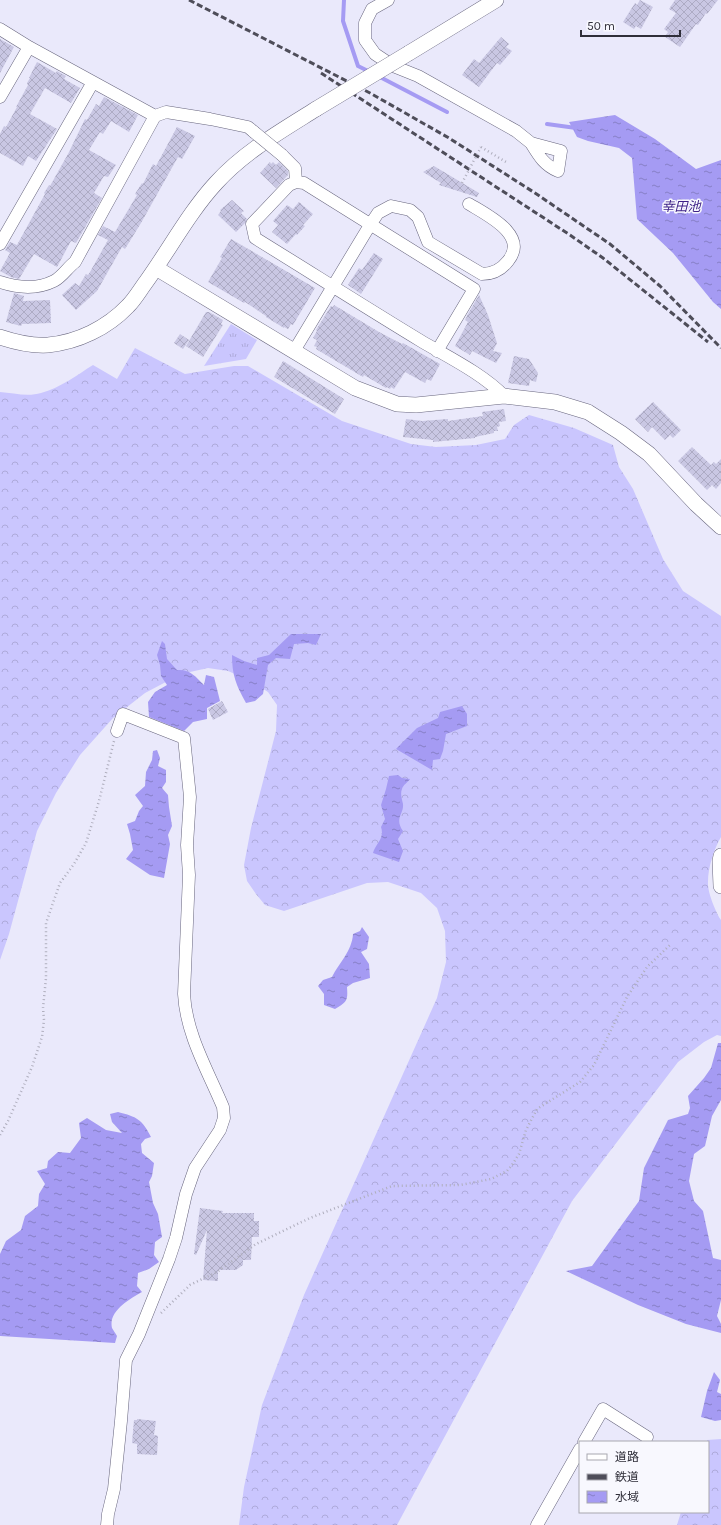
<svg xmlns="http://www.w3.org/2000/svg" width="721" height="1525" viewBox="0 0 721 1525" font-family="Karla,'Noto Sans JP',sans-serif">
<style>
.grass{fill:url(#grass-tufts)}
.forest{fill:url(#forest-crowns)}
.water{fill:url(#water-ripples)}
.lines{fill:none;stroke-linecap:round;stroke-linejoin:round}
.stream{stroke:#a59bf3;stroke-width:4}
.building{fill:url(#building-cross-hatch)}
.minor-casing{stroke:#68667e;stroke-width:13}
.tertiary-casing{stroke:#68667e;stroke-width:16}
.path{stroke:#afaebd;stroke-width:2.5;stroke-dasharray:1 3;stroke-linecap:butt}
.minor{stroke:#fff;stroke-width:12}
.tertiary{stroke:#fff;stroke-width:15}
.rail{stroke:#4e4d59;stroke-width:3;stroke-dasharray:6 3;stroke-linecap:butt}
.minor-bridge-casing{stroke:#68667e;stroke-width:13;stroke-linecap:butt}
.tertiary-bridge-casing{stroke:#68667e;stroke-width:16;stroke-linecap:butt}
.path-bridge{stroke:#afaebd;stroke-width:2.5;stroke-dasharray:1 3;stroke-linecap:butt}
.minor-bridge{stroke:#fff;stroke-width:12}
.tertiary-bridge{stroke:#fff;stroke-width:15}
.labels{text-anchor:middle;stroke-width:3;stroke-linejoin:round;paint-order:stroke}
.water-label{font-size:13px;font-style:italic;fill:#3e2287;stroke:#f8f8fe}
</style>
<defs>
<pattern id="grass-tufts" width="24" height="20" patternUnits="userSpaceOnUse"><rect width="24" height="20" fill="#cac6fe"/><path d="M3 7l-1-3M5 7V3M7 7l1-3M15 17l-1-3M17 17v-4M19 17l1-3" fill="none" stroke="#aeaada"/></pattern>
<pattern id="forest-crowns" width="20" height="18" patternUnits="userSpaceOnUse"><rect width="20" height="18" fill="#cac6fe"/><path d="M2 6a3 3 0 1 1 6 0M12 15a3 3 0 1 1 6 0" fill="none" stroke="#aeaada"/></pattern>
<pattern id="water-ripples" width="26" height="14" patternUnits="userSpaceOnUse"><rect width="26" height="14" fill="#a59bf3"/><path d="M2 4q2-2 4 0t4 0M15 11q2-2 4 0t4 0" fill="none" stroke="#877fc6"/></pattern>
<pattern id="building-cross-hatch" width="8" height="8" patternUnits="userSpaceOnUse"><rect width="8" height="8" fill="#c9c7e3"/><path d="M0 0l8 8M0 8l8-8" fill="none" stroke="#adabc4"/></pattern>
</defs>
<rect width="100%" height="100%" fill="#eae9fb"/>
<path class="grass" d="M231,324L257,340L246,359L204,366Z"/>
<path class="forest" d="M135,348L185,374L234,366H248L342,421L411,444L436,447L476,445L505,439L514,425L529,415L574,428L613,445L619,467L633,489L663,559L683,591L721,616V837C714,849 708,867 708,882C707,891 716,913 721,920V1036L717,1035L704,1042L678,1062L572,1201L397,1525H239L244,1487L262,1405L304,1295L437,998L446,962L445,931L437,908L421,893L388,882L367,883L284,911L265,905L256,894L247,881L244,865L251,828L276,731L277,705L268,692L251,681L228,671L208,668L181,674L145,693L113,718L80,755L56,793L37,831L9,934L0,960V392C13,393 28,397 41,393C60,388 77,375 93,365L117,379Z
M721,1439V1525H677L681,1512H708V1442H707V1440Z"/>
<path class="water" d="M615,115L655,139L696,169L721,160V309L713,302L673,253L637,219L632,158L619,148L588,141L577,137L569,122Z
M291,634H321L316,645L308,643L294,644L290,659L276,658L268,665L263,694L255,701L246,703C236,685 232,675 232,655L244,661L257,665V658L269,655Z
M162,641L165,644L167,659L177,670C190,669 195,676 204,685L206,675L214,677L220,701L207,708V719L193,722L184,731L149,717L148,702L155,692L167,685L161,676L160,665L157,655Z
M462,706L467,714V726L446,734L443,751L440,759L433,760L432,770L396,749L417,728L438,718L440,712Z
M157,750L160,758L158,766L166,770V782L162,788L168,795L169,807L172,826L168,835L170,844L164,878L150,875L126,859L133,850L130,834L127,824L135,821L139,811L143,806L135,795L145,786L146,772L152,760L153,751Z
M398,775L402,778L410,779C408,782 403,785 402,789C400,794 402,799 403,804C404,814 394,818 403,831L398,839L403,851L399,862L373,853C375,844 385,839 381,827L385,819L381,805L386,789L389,776Z
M362,927L369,937L367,949L361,952L369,964L370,978L353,983L347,987C348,1001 347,1002 335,1009L324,1005V994L318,986L323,980L332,977C339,963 352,951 353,934L360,931Z
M718,1043H721V1100L712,1116L705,1146L694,1154L689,1181L694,1201L703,1211L713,1258L721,1260V1300L717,1316L721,1324V1333L686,1324L638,1305L566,1271L592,1266L639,1201L644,1168L668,1120L688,1114L690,1108L688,1096L704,1078L711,1068Z
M118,1112C137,1117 142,1119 151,1137L145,1139L141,1144L142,1153L154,1163L152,1176L149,1182L153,1203L158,1214L162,1237L155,1242L154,1255L159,1262L149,1269L138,1273L137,1286L142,1292C130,1299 108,1311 112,1328C113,1330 116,1334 117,1336L115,1343L0,1336V1254L6,1241L21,1230L25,1216L38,1206L39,1194L45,1184L37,1171L47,1168L48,1161L58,1152L70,1153L81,1138L79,1123L87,1118L106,1130L122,1133L112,1122L110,1114Z
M714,1372L720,1380L717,1392L721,1394V1420L715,1421L701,1417L707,1391Z"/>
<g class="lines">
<path class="stream" d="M344,0L343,21L358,66L370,72
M378,76L447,112
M547,124L576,128"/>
</g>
<path class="building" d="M640,0L653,7L641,29L636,26L634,29L623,22L635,3L637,5Z
M675,0H718L707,14L706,13L698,25L696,24L680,47L665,37L668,32L664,29L676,13L669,9Z
M501,37L509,44L506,47L512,51L500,65L497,63L479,87L462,75L474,59L479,63Z
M0,39L14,47L0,73Z
M37,62L56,73L57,71L66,76L64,79L80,88L71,103L45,88L30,114L57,129L36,161L28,156L23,166L0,153V134L4,126L6,127L17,107H16L28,85L27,83L30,78H29Z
M104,97L138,115L129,132L111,121L103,134L100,132L89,150L116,165L108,177L104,176L94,193L102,198L76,243L71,241L57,267L34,254L19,279L11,277L0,271L10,253L5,250L10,242L17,245L45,194L44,193L49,185L50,186L68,154L85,119L87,120L96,104L99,106Z
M177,127L195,136L182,159L178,157L141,223L125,249L122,247L97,291L76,310L62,295L75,283L79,286L86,274L88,275L90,272L108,240L98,235L103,226L115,232L137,195L135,194L142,183L143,184L153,164L156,166Z
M270,162L271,164L273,162L276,165L279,162L288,171V175L276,188L260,173Z
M434,166L479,193L477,197L439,185L441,183L423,172Z
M232,200L244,211L241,213L247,219L245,223L236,232L218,215L221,211L220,210Z
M299,202L313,214L303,225L305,226L297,235L296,234L287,244L272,232L278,225L273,221L287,205L293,209Z
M231,239L315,288L293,325L291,324L288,329L284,327V328L266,317V316L245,302L244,303L208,282L222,258L220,257Z
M374,253L383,259L361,294L348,285L359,268L362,270Z
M14,293L24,296L23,301L50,300L51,323L22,324L21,326L6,322Z
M479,295L488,315L497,343L493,351L502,353L496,363L472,351L470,355L455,346L468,322L465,320L468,314Z
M334,305L379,332L402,344L403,343L440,364L431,381L427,379L425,383L405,372L394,389L391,387L390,389L387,387L386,388L364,375L363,377L316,349L317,347L314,346L317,340L313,338L317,331L316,330L331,306L333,307Z
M206,312H209L223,320L221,324L223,325L203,357L186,346Z
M180,334L189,340L183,349L174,343Z
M514,356L529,359L538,373L536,382L530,380L529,386L508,383Z
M283,361L344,399L335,414L274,377Z
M653,402L681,430L673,438L670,435L665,440L652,427L648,432L635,419Z
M504,409L506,421L499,422L500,426L497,427L498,431H494V433L475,437V438L433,442V440L403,437L406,419L422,421L448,419V421L483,416L482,412Z
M692,447L711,465L714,462L716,464L721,459V483L716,489L712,485L707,490L678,461Z
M222,701L228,712L213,720L208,709Z
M200,1208L223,1211L222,1213H254V1221H259V1237H252L251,1260H243V1265L236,1270H218V1281L203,1280L207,1230L196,1255L194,1254Z
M137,1419L156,1421L154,1435L158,1436L157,1455L137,1454V1444L132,1443L134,1420H137Z"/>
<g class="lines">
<g class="minor-casing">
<path id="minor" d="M388,0L372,9L365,23V40L375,54L393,66L418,76L516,131L531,143L561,151L558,171C544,165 539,156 531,143
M0,29L29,47L155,116
M0,97L29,47
M282,155L295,168L296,182
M0,244L93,82
M0,282C18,288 36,290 54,281C62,277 68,267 75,262L155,116L166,112L210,119L248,127L254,132
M294,351L370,225L378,213L391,206L410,210L418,217L428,242L482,274C493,274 501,270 508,261C529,235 487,215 469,204
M437,351L474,289L304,183L296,182L289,185L252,224L255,238C310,272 365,307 421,341C448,357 483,374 504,396
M584,1442L603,1409L647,1437
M107,1525L108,1514L114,1489L121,1421L126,1360L139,1334L169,1259L176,1238L186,1194L195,1168L220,1130L224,1118L223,1107C208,1071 186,1034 184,994L189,875L187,845L190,797L184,738L123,714L117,731
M537,1525L580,1449"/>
</g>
<g class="tertiary-casing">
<path id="tertiary" d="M409,53L496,0
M156,268L355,388L397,404L416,405L504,396L555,402L588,412L621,433L649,454L696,504L721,527
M0,337C15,342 32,346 48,345C78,342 107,328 128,306C135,299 140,290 146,282C169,250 190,211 216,183C244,152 281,131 316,109
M721,856L720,861L721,886"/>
</g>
<path class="path" d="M481,147L506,162
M0,1135L8,1121L32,1067L42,1037L44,1020L43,1008L46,978V923L60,883L74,864L86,843L99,801L114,741
M161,1313L190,1285L217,1272L256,1244L310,1218L392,1186L460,1185L491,1179L507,1171L512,1165L519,1154L526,1130L537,1109L580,1082L594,1065L627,997L647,967L670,945"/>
<use href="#minor" class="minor"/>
<use href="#tertiary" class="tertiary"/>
<path class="rail" d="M189,0L370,93L449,138L535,193L610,244L660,286L721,348
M321,73L570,235L603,258L708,342"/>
<g class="minor-bridge-casing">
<path id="minor-bridge" d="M254,132L282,155"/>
</g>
<g class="tertiary-bridge-casing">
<path id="tertiary-bridge" d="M316,109L409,53"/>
</g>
<path class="path-bridge" d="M462,183L481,147"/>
<use href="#minor-bridge" class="minor-bridge"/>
<use href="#tertiary-bridge" class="tertiary-bridge"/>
</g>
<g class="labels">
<g class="water-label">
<text x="681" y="211">幸田池</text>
</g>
</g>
<rect x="579" y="1441" width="130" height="72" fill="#f8f8fe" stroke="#a8a7af"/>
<rect x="587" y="1454" width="20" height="6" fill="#ffffff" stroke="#a8a7af"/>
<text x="615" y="1461" font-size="12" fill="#2f2e39">道路</text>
<rect x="587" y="1474" width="20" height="6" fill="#4e4d59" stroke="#a8a7af"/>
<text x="615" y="1481" font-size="12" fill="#2f2e39">鉄道</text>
<rect x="587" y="1491" width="20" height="12" fill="url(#water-ripples)" stroke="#a8a7af"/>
<text x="615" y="1501" font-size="12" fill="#2f2e39">水域</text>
<path d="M581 30v6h99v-6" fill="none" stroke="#2f2e39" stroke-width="2"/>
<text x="587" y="30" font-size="12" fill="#2f2e39" stroke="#f8f8fe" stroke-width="3" paint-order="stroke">50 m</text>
</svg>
